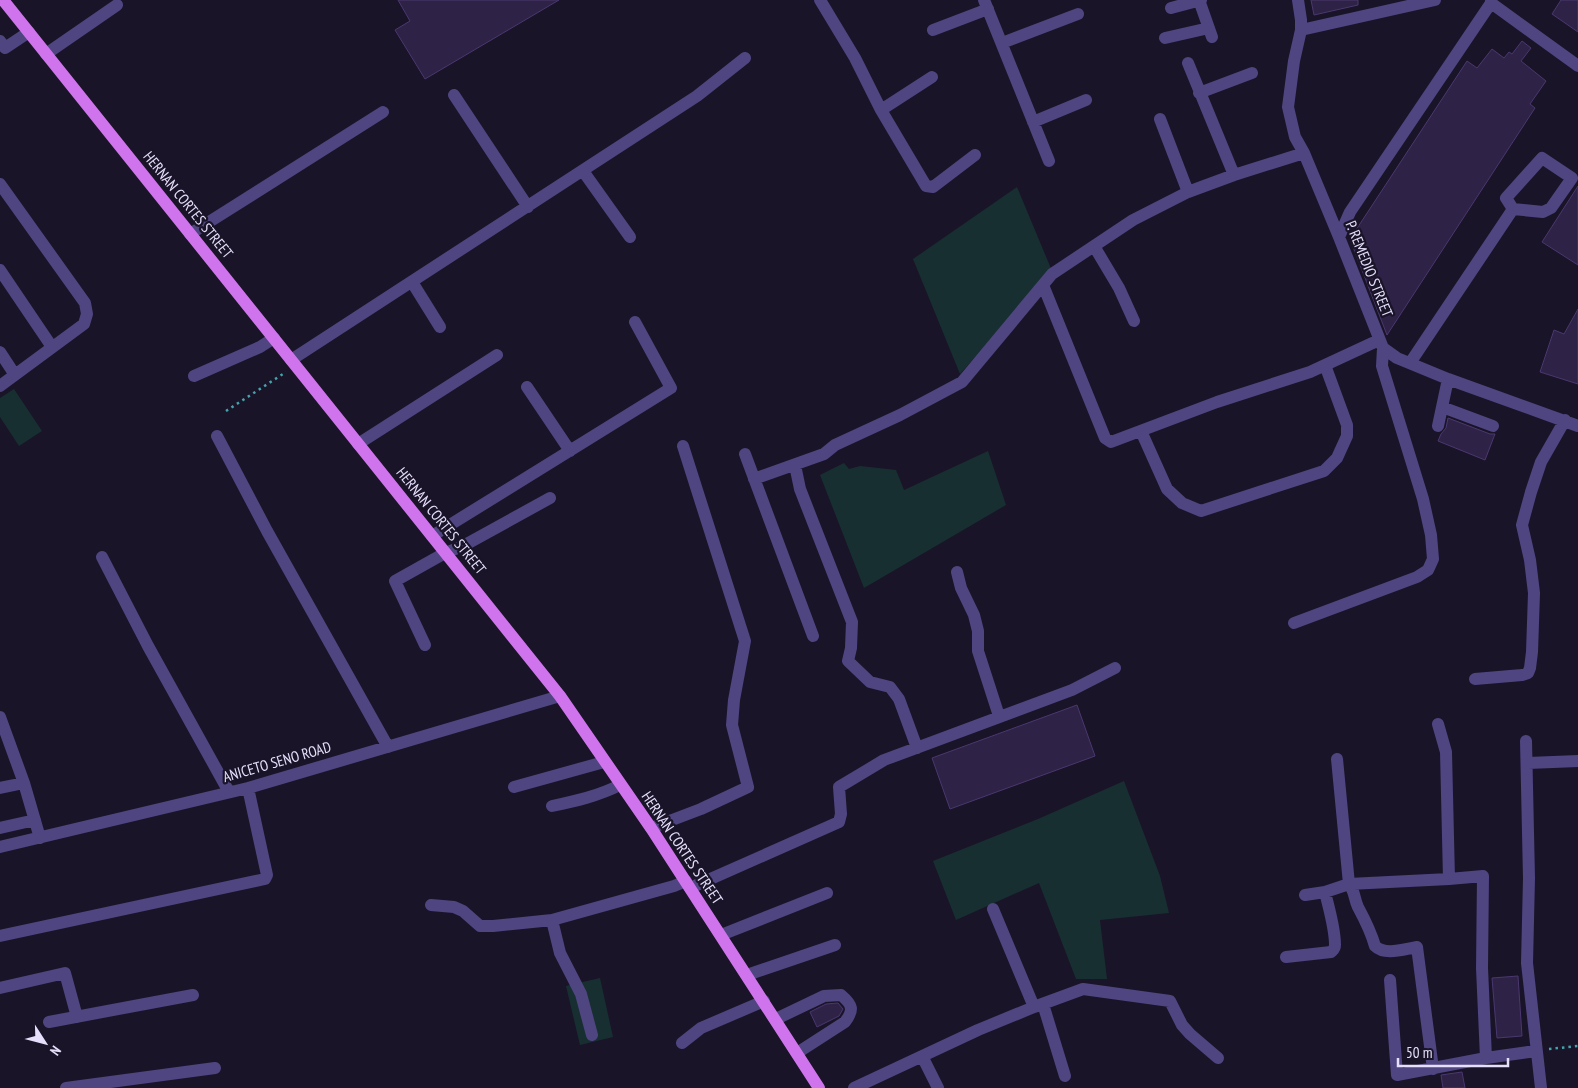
<svg xmlns="http://www.w3.org/2000/svg" width="1578" height="1088" viewBox="0 0 1578 1088" font-family="'PT Sans Narrow',sans-serif">
<style>
.green{fill:#182f31}
.building{fill:#2f2247;stroke:#4a386f}
.lines{fill:none;stroke-linecap:round;stroke-linejoin:round}
.path{stroke:#41a5ad;stroke-width:2.5;stroke-dasharray:2.5 4;stroke-linecap:butt}
.minor{stroke:#4f4581;stroke-width:12}
.major{stroke:#d074ed;stroke-width:12}
.labels{text-anchor:middle;stroke-width:4.5;stroke-linejoin:round;paint-order:stroke}
.street-label{font-size:15px;fill:#e6dffb;stroke:#1a1428}
</style>
<rect width="100%" height="100%" fill="#1a1428"/>
<path class="green" d="M1017,187L1052,271L960,374L913,259Z
M14,389L42,431L19,446L0,417V398Z
M988,451L1006,505L864,588L820,475L844,463L849,469L860,466L896,470L904,490Z
M1124,781L1160,876L1169,913L1100,920L1107,979H1076L1039,883L956,920L933,861L1038,819Z
M600,978L613,1037L580,1045L566,986Z"/>
<path class="building" d="M398,0H559L425,79L395,30L410,21Z
M1311,0H1358V5L1314,15Z
M1561,0H1578V32L1552,14Z
M1522,41L1531,48L1521,61L1546,81L1530,104L1535,108L1387,335L1350,239L1467,61L1477,68L1492,49L1504,58L1509,52L1512,54Z
M1578,186V265L1542,242Z
M1578,309V384L1540,372L1554,330L1564,334Z
M1448,418L1490,434H1495L1485,460L1438,441L1441,434L1446,428Z
M1077,705L1095,756L950,809L932,758Z
M1518,976L1522,1036L1497,1038L1492,978Z
M838,1003L843,1009L839,1016L817,1027L810,1012L826,1004Z
M1462,1072L1465,1088H1443L1441,1075Z"/>
<g class="lines">
<path class="path" d="M226,411L286,372
M1549,1049L1578,1046"/>
<path class="minor" d="M820,0L855,58L881,110L926,186L933,187L975,155
M984,0L1049,161
M1199,0L1212,37
M1298,0L1301,20V30L1294,61L1288,107L1295,137L1304,153L1339,237L1383,348L1397,358L1448,379L1578,426
M1491,3L1578,66
M1171,8L1201,0
M933,30L988,9
M1301,30L1435,0
M1165,38L1209,28
M0,41L5,48L29,32
M1002,43L1078,14
M46,54L117,5
M1188,63L1234,175
M1199,93L1252,73
M454,95L528,207
M881,110L932,77
M1160,119L1188,192
M1033,122L1086,100
M1542,158L1572,178L1551,208L1543,212L1513,209L1506,198Z
M583,171L630,237
M0,184L85,303L87,314L84,324L0,386
M190,234L383,112
M1339,237L1350,212L1491,3V0
M1094,246L1119,288L1134,321
M0,270L52,347
M412,282L440,327
M1043,285L1105,438L1111,442L1217,402L1310,372L1379,340
M0,352L15,375
M291,360L697,96L745,58
M1410,363L1513,209
M194,376L260,347L274,338
M527,387L570,451
M1442,407L1493,426
M1438,426L1448,379
M1141,431L1167,489L1182,503L1201,511L1324,471L1337,458L1347,436V425L1325,365
M217,436L267,531L388,747
M358,444L497,355
M745,454L813,636
M795,465L800,489L852,622L851,648L848,661L870,682L890,687L899,699L917,748
M754,479L824,454L835,445L900,415L962,382L1052,274L1133,220L1188,192L1234,175L1304,153
M432,536L671,388L635,322
M102,557L148,646L229,792
M957,572L961,588L974,615L978,631V651L999,716
M1294,623L1417,577L1428,570L1433,559L1431,535L1423,499L1382,366L1383,348
M425,645L395,581L445,553L463,546L550,498
M1475,679L1522,675L1528,673L1530,668L1532,652L1534,593L1530,560L1522,525L1531,492L1541,462L1565,420
M0,717L24,783L40,838
M1438,724L1446,752L1449,879
M1526,741L1529,878L1527,963L1541,1088
M1337,759L1349,884C1355,891 1354,899 1358,907C1365,920 1371,932 1375,946C1385,956 1404,949 1417,947L1433,1069
M1528,763L1578,761
M514,787L604,762
M0,788L24,783
M552,806C576,801 598,796 620,785
M0,828L35,820
M651,828L701,809L748,787L732,725L734,700L745,641L683,446
M0,847L248,788L560,696
M690,888L839,822L841,814L839,787L884,760L1072,690L1115,668
M1305,895L1325,892L1349,884L1449,879L1483,876L1482,968L1486,1058
M431,905L454,907L463,911L480,926H493L552,920L674,886L686,881
M993,909L1034,1007
M552,920L560,953L581,994L592,1035
M721,935L827,893
M0,936L265,879L267,875L248,788
M1286,957L1331,952C1334,949 1335,949 1335,945C1335,928 1329,909 1325,892
M747,975L835,945
M1390,980L1397,1075L1486,1058L1536,1051
M0,988L65,973L77,1017
M1043,1004L1065,1076
M776,1019L824,996L841,995C853,1005 854,1010 845,1022L797,1053
M49,1022L193,995
M682,1043L701,1028L764,1001
M922,1056L938,1088
M66,1088L215,1068
M854,1088L978,1030L1034,1007L1083,989L1170,1001L1182,1025L1190,1034L1218,1058"/>
<path class="major" d="M3,0L560,696L651,828L819,1088"/>
</g>
<g class="labels">
<g class="street-label">
<text transform="translate(188 205) rotate(51)" y="5">HERNAN CORTES STREET</text>
<text transform="translate(1369 269) rotate(68)" y="5">P. REMEDIO STREET</text>
<text transform="translate(441 521) rotate(51)" y="5">HERNAN CORTES STREET</text>
<text transform="translate(277 762) rotate(-16)" y="5">ANICETO SENO ROAD</text>
<text transform="translate(682 848) rotate(56)" y="5">HERNAN CORTES STREET</text>
</g>
</g>
<g transform="translate(45 1043) rotate(126)" stroke="#1a1428" stroke-width="4" paint-order="stroke">
<path d="M0-4L9 19L0 12L-9 19Z" fill="#e6dffb"/>
<text y="-8" font-size="14" font-weight="bold" text-anchor="middle" fill="#e6dffb">N</text>
</g>
<path d="M1398 1058v8h110v-8" fill="none" stroke="#e6dffb" stroke-width="2.5"/>
<text x="1406" y="1058" font-size="15" fill="#e6dffb" stroke="#1a1428" stroke-width="4" paint-order="stroke">50 m</text>
</svg>
